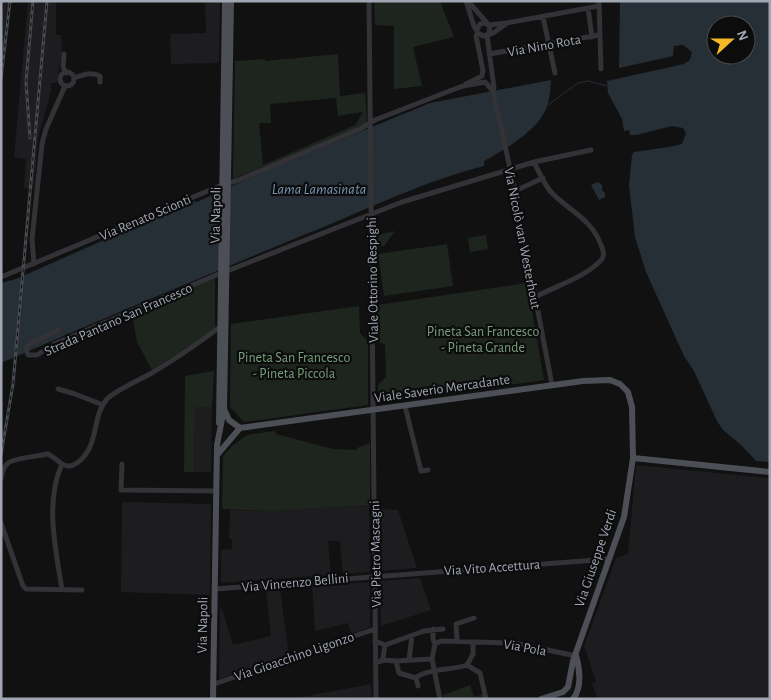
<svg xmlns="http://www.w3.org/2000/svg" width="771" height="700" viewBox="0 0 771 700" font-family="'Alegreya Sans',sans-serif">
<style>
.built{fill:#1d1d1f}
.green{fill:#1d251e;fill-rule:evenodd}
.water{fill:#272f36;fill-rule:evenodd}
.lines{fill:none;stroke-linecap:round;stroke-linejoin:round}
.stream{stroke:#272f36;stroke-width:1}
.minor{stroke:#323237;stroke-width:5}
.major{stroke:#4d4f56;stroke-width:6}
.rail-casing{stroke:#484a50;stroke-width:3}
.rail{stroke:#0c0c0d;stroke-width:1;stroke-dasharray:4;stroke-linecap:butt}
.labels{text-anchor:middle;stroke-width:4.5;stroke-linejoin:round;paint-order:stroke}
.street-label{font-size:14px;fill:#a1a6b3;stroke:#0c0c0d}
.park-label{font-size:14px;fill:#789f7c;stroke:#0c0c0d}
.water-label{font-size:15px;font-style:italic;fill:#7793b0;stroke:#0c0c0d}
</style>
<rect width="100%" height="100%" fill="#111112"/>
<path class="built" d="M1,1H11L1,83Z
M28,1H56V35H61L62,49L57,83H51V91L38,138L34,189L24,188L26,159L14,157Z
M205,1H220L219,63L171,64L170,34L206,33Z
M195,407H212L211,472H194Z
M636,465L770,478V699L597,698L592,683L596,681L584,646L616,558L628,554Z
M122,502L211,504L210,595L121,592Z
M369,505L370,572L343,574L340,541H328L331,575L221,583V550L232,549V539H229L230,510L271,511Z
M379,509L398,510L417,568L380,571Z
M420,578L431,610L381,626L380,581Z
M370,582V626L368,628L351,634L348,623L315,631L312,586Z
M280,589L289,655L219,679L220,609H222L233,645L271,636L266,590Z
M371,684L372,699H294L317,694Z"/>
<path class="green" d="M374,1H440L454,37L413,47L422,86L394,89V26L375,25Z
M338,54L340,96L365,93L367,123L363,126L233,179L235,61L265,59V61ZM336,98L338,116L363,112L355,125L263,165L259,123H271L270,104Z
M395,231L384,246L377,247V235Z
M486,235L488,249L470,252L468,238Z
M447,244L453,286L384,296L378,254Z
M215,277V329L152,370L137,342L132,313Z
M527,283L544,380L378,403V385L386,377L385,344L377,342V305Z
M359,306L360,333L368,342V405L244,422L230,407L231,324Z
M214,371L212,407H195L194,472H184L185,376Z
M275,431L276,434L333,449L357,450V448L370,443V505L271,511L222,509L223,456L233,445L247,435Z
M470,685L474,697L483,694L484,699H444L443,695Z"/>
<path class="water" d="M620,1H770V462L756,461L740,444L723,430L717,421L694,371L684,356L646,272L635,237L629,185L632,155L634,152L669,147L682,144L686,133L683,128L672,126L636,135H630L629,130L624,131L622,119L608,93L607,81L684,64L690,60L692,52L683,45L674,46L673,56L619,68ZM716,25H746V55H716Z
M551,80C550,90 550,102 545,111C535,132 504,150 484,161V166C424,181 368,209 311,232C207,275 104,318 1,363V283L16,279L192,201L197,202L258,174L430,103Z
M598,182L602,185V190L605,193V197L599,200L591,185Z"/>
<g class="lines">
<path class="stream" d="M548,105L578,83L588,81L607,86"/>
<path class="minor" d="M369,1L376,699
M466,1L474,26L478,33L476,36L483,71L482,76
M468,1L487,23
M599,1L601,69
M588,8L592,37
M543,17L555,73
M489,25L507,23L599,6
M477,30L480,24L485,23L490,26L489,33
M478,33L483,36L493,33L506,24
M487,35L494,88L493,91L515,191L552,385
M64,54L63,67L66,73
M489,54L599,35
M60 79a7 7 0 1 1 14 0a7 7 0 1 1-14 0Z
M74,78C82,75 92,71 100,76V82
M466,84L482,76
M534,162C539,172 544,184 551,192C569,211 591,218 601,245C603,250 605,254 602,259C588,276 554,287 535,297
M515,191L543,178
M34,264L32,239L42,144L46,129L65,86
M227,271L402,202L534,162L591,150
M1,277L222,185L236,181L360,129L375,120L452,90L463,86L485,82L493,91
M59,330L31,343L26,348L28,355H37L54,344L221,273
M58,389L75,394L103,405
M405,406L421,471L428,470
M122,464L121,490L217,491
M61,466C45,505 56,550 62,590
M1,479C2,473 3,467 8,463C15,458 38,456 48,454C59,459 64,472 77,463C100,447 91,417 107,399C115,391 139,380 150,374C174,360 197,344 220,327
M1,523L23,586L26,589L82,590
M215,589L609,559
M433,629V639L435,644L432,659L440,699
M375,641L385,645L424,631L443,629
M457,641L456,624L474,618
M435,644L441,641L514,643L576,656
M409,660L412,636
M381,661L383,658L385,645
M396,661L399,673L416,678L418,686
M376,663L384,660L396,661L432,659
M467,665L473,654V642
M416,678C425,669 453,670 467,665L480,673L486,699
M214,684L375,629"/>
<path class="major" d="M224,409L229,420L240,428
M219,423L225,1
M240,428L583,381L610,380L620,384L628,392L632,407L633,458L624,517L573,661L568,687L563,692L541,699
M217,455L240,428
M633,458L770,472
M213,699L217,445L224,409L231,1
M573,699C582,688 580,669 576,656"/>
<g class="rail-casing">
<path id="rail" d="M1,79L10,1
M30,138L26,82L33,1
M1,455L13,384L47,1"/>
</g>
<use href="#rail" class="rail"/>
</g>
<g class="labels">
<g class="street-label">
<text transform="translate(544 45) rotate(-10)" y="5">Via Nino Rota</text>
<text transform="translate(215 215) rotate(-89)" y="5">Via Napoli</text>
<text transform="translate(145 217) rotate(-23)" y="5">Via Renato Scionti</text>
<text transform="translate(523 238) rotate(79)" y="5">Via Nicolò van Westerhout</text>
<text transform="translate(372 280) rotate(-91)" y="5">Viale Ottorino Respighi</text>
<text transform="translate(118 319) rotate(-24)" y="5">Strada Pantano San Francesco</text>
<text transform="translate(442 388) rotate(-8)" y="5">Viale Saverio Mercadante</text>
<text transform="translate(375 554) rotate(-91)" y="5">Via Pietro Mascagni</text>
<text transform="translate(595 558) rotate(-71)" y="5">Via Giuseppe Verdi</text>
<text transform="translate(492 567) rotate(-4)" y="5">Via Vito Accettura</text>
<text transform="translate(295 582) rotate(-5)" y="5">Via Vincenzo Bellini</text>
<text transform="translate(202 625) rotate(-89)" y="5">Via Napoli</text>
<text transform="translate(525 647) rotate(10)" y="5">Via Pola</text>
<text transform="translate(294 656) rotate(-19)" y="5">Via Gioacchino Ligonzo</text>
</g>
<g class="park-label">
<text x="483" y="336">Pineta San Francesco<tspan x="483" dy="16">- Pineta Grande</tspan></text>
<text x="294" y="362">Pineta San Francesco<tspan x="294" dy="16">- Pineta Piccola</tspan></text>
</g>
<g class="water-label">
<text x="319" y="194">Lama Lamasinata</text>
</g>
</g>
<rect width="771" height="700" fill="none" stroke="#a1a6b3" stroke-width="5"/>
<g transform="translate(731 40) rotate(69)"><circle r="24" fill="#0c0c0d" stroke="#484a4f"/>
<path d="M0-4L9 19L0 12L-9 19Z" fill="#f6b825"/>
<text y="-8" font-size="14" font-weight="bold" text-anchor="middle" fill="#a1a6b3">N</text>
</g>
</svg>
